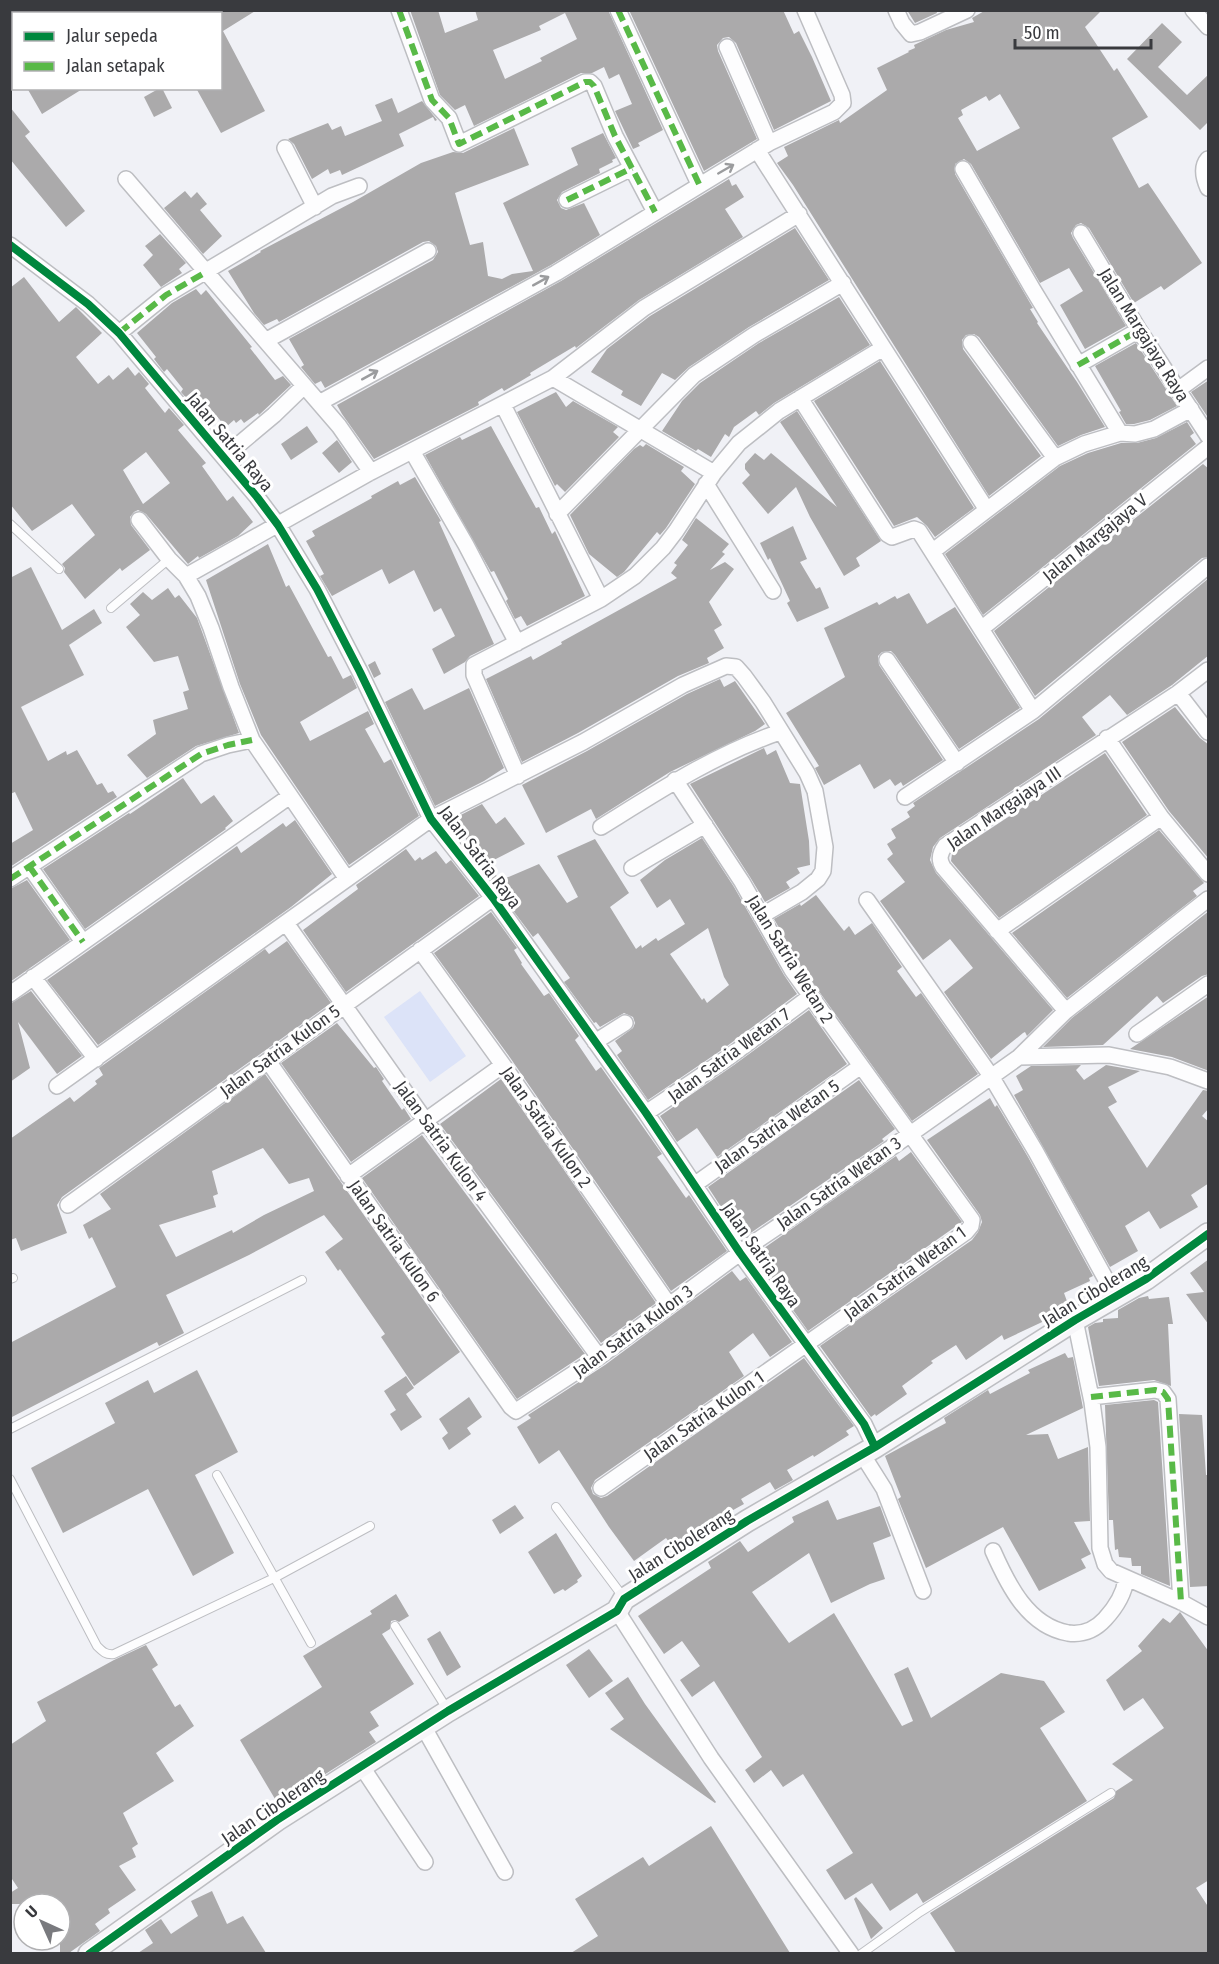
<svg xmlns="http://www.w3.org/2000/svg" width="1219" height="1964" viewBox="0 0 1219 1964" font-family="'Fira Sans Condensed',sans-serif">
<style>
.garden{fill:#dce3f8}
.building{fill:#abaaab;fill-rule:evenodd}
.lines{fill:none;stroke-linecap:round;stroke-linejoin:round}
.lane-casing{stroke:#bdbec2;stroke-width:10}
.street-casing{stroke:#bdbec2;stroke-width:18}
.secondary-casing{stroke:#bdbec2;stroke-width:24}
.lane{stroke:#fdfdfe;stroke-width:8}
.street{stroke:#fdfdfe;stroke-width:15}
.secondary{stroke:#f7f6f9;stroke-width:21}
.quiet{stroke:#58b947;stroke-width:6;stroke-dasharray:12 6;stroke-linecap:butt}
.cycleway-casing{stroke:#fff;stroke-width:11}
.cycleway{stroke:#00873e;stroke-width:8}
.oneway{stroke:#9b9c9e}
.labels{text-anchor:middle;stroke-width:6;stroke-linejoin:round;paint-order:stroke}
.street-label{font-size:18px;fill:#393a3e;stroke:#fff}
</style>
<rect width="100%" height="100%" fill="#f0f1f6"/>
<path class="garden" d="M420,991L466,1056L430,1082L384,1017Z"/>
<path class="building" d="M220,10H257L223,31L265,111L221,133L196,88H220Z
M410,10H438L445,33L478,20L475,10H608L663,130L638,143L640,146L633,149L615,111L632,104L619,74L609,79L604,67L592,73H581L474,126L465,105L455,110L440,95ZM565,13L577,39L540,58L542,61L505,79L493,50L541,30L539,26Z
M629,10H783L794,34L799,31L812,57L831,101L774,130L736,43L729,37L723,38L717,45L718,51L757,139L704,171Z
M907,10H936L937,13L915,23Z
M986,10H1102L1085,27L1114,71L1117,68L1148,117L1112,138L1139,188L1148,183L1202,263L1164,290L1161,286L1134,303L1089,228L1081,223L1076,225L1071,233L1073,238L1126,326L1085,349L1060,305L1083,291L1069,268L1040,283L971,164L964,159L955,164V174L1033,308L1030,309L1038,322L1037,323L1077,382L1105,427L1081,435L1058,446L979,337L974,334L966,335L962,340L963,349L1041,456L989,496L793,185L777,163L788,156L784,147L839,120L840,123L887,90L877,68L909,52L908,51L915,48L914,45L946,30L974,22L972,18ZM1000,94L1020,128L977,151L958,118L963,115L961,110L986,96L989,101Z
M1162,23L1182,42L1158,67L1187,95L1209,74V121L1200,130L1127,59Z
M27,88H84L42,114Z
M160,88H162L172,108L154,117L144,97Z
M392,98L398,113L422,101L437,120L435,121L433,117L399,134L404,146L342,175L340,170L330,174L328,169L312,179L294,144L288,139L328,123L332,130L341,126L345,136L382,121L375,105Z
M10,107L30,132L25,136L85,211L66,227L10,159Z
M514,128L529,165L455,193L470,245L483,242L488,276L502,279L512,274L533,271L503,203L578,165L571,148L603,133L616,158L612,160L613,162L599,169L600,173L562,192L557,200L561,208L566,210L584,203L600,235L551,265L325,388L321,381L315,384L301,367L304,365L289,339L433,260L438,252L436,246L429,241L423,242L279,322L277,319L264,325L254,313L228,271L261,252L260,251L353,202L421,163L453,152L463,153Z
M729,179L732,186L736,184L744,197L725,209L743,237L639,300L576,348L575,346L530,373L531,375L504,391L502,388L478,402L479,405L374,459L342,414L337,405L561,281Z
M185,191L191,198L197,192L207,204L200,210L222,236L203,254L164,208Z
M795,228L829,280L749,327L689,367L675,380L662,373L641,406L621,395L623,391L591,372L607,349L650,316Z
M160,234L186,263L179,269L182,273L161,287L143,265L153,255L145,246Z
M24,277L59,322L76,307L102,333L76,357L98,384L109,375L113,380L128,367L135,376L139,372L149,384L145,388L165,413L169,408L184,425L178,430L206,463L202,466L227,501L233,496L253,522L238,536L199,558L198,556L188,564L146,514L138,510L134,512L130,517L131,525L150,550L122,571L120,568L85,599L64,572L65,568L62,564L95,535L72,504L32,531L10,504V288ZM146,452L170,483L143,504L123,470Z
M196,289L201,295L206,290L252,347L250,348L275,380L283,376L291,385L259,415L258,413L244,423L241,419L236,423L234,420L226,427L208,406L199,413L181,392L183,389L167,369L164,372L154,359L156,357L137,333L172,303Z
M839,297L870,345L774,403L759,415L756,411L734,427L729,437L725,434L711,457L698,449L696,451L662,431L682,401L700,383L759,343Z
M1136,343L1177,406L1150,420L1134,424H1126L1119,412L1121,411L1095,366Z
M880,361L974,508L935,537L927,526L917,517L894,526L814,401Z
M1209,380V419L1191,392Z
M556,392L566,407L573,401L618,427L613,432L619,437L565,492L557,484L555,486L517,412Z
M797,411L881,541L856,558L860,566L844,576L810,517L796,487L768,514L742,483L750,475L745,469V464L755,453L764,460L771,453L837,507L780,422Z
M1187,422L1194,433L1190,436L1196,444L983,615L945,554L1060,466L1088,453L1121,443H1137L1156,438Z
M307,426L318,442L291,460L281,444Z
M491,426L536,508L539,507L552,534L555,531L585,596L527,626L521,616L515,619L506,601L508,599L494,571L491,572L425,455L460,437L462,440Z
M337,440L352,462L339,473L322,453Z
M646,444L684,467L681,471L695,484L666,528L660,535L657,532L624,572L617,577L589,554L570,515L634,449L640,445L643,447Z
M1203,464L1209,469V557L1202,558L1035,696L994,631Z
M415,477L441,521L439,522L494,644L470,656L465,662L444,674L432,649L455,636L441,608L434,612L414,570L389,584L382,569L332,596L320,576L324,574L306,541L315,536L312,531L363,503L372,498L371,496L398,481L400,485Z
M696,518L729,544L722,552L725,554L710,570L725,562L734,569L709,602L722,625L714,630L724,648L707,658L709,663L678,676L578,733L522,762L486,679L531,656L533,660L562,644L561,642L677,578L671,573L677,565L674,563L688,545L682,540Z
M793,526L807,559L800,562L816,589L820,587L829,608L797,622L787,603L790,601L770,558L768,560L760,543Z
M268,544L286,587L289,585L328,657L331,656L343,679L351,675L357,688L300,722L310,741L368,711L374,724L365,729L384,763L391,759L419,816L349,865L261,735L240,684L206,580Z
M31,567L62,630L94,609L102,623L69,645L84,675L21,707L48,761L66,751L67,755L77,750L97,785L102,783L108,793L113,791L117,797L10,867V844L33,830L15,792L10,794V578Z
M1209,578V655L1172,685L1127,715L1110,695L1082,717L1096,735L940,838L933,847L930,860L936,873L1053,1010L1027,1036L1025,1032L1023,1033L991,1059L944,992L973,968L950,939L923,960L880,901L905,882L887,859L893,854L887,844L896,838L891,829L910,817L907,812L915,806L913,803L1039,719Z
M168,588L175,598L179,595L197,618L239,733L196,746L147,778L127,755L156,734L153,720L188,709L183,692L189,690L178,656L154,662L126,627L140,615L130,604L143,592L152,600Z
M909,593L927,624L955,607L1020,708L959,749L895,655L891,651L882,652L878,656L879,665L943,760L903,786L901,782L895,786L890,779L874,789L860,764L824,785L815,768L819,766L786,713L845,677L824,628L877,602L879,605L895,596L897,599Z
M375,661L381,674L374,678L368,665Z
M720,679L724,687L735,681L765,724L755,731L670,772L596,819L591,809L546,833L522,785L587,751L687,694Z
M412,688L424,710L469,688L504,768L484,781L435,806L385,702Z
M1175,707L1200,738L1209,745V859L1169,811L1122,742Z
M764,748L767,755L776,750L790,783L800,784L809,841L810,865L797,868L800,873L786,882L790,888L765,902L750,877L690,784Z
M1105,753L1147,815L999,918L951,861L952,854Z
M183,778L201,804L214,795L233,821L225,828L226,829L85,929L43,869L129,813L130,814Z
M482,804L496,824L505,817L525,844L490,862L499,881L539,864L567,903L578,897L557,856L595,839L629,893L610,907L636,949L641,945L642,948L656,938L658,941L685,924L670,899L657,908L640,880L665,860L702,838L734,887L784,975L797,994L723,1049L648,1100L617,1055L622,1051L615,1041L633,1028L635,1023L633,1017L624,1013L600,1027L596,1022L594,1023L564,982L570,978L538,933L533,937L466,848L470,845L453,819ZM708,928L724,977L729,985L707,1003L704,998L702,1000L670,954Z
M295,820L332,874L291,907L98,1045L47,980L237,846L241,853L283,823L286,827Z
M1159,830L1204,883L1193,891L1197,896L1067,998L1012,933Z
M406,849L415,861L420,857L422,860L436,851L446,864L451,860L479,896L346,992L303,930L358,889L356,885Z
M27,880L70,940L10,982V889Z
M816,895L844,931L849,926L855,935L872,923L902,967L897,971L916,997L921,993L978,1074L912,1121L800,965L774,919L800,904L801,906Z
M1209,911V974L1202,976L1163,1003L1157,996L1103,1045L1043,1047L1072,1018Z
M491,912L517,948L514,950L522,963L521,964L544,996L549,993L579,1036L575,1040L596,1071L601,1067L662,1154L657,1157L663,1165L686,1198L689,1195L727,1251L671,1291L511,1059L434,953Z
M287,941L331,1003L62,1197L57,1205L67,1233L21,1251L16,1238L10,1240V1139L70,1097L74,1102L97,1084L95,1081L103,1075L99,1068L265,949L269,954Z
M31,991L82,1056L57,1074L18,1022L30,1068L10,1082V1004Z
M1209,996V1071L1172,1057L1130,1049Z
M809,1010L847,1064L717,1157L697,1128L677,1142L660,1116L734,1065Z
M337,1023L374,1068L376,1067L384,1079L382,1081L402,1110L404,1108L411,1119L351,1162L281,1063Z
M1081,1065L1076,1070L1084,1080L1106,1065L1140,1071L1108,1087L1117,1102L1108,1107L1147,1168L1203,1090L1209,1091V1108L1202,1116L1209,1122V1183L1191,1195L1198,1207L1160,1229L1149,1211L1125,1226L1138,1251L1110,1267L1014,1095L1023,1090L1016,1076L1031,1066Z
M265,1074L460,1352L414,1386L381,1337L385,1334L340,1269L338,1271L325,1252L343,1239L324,1215L249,1255L166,1295L184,1333L159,1346L157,1342L10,1418V1343L116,1287L92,1237L89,1239L83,1225L111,1209L100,1194ZM263,1148L289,1184L309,1178L314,1191L264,1215L233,1233L232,1230L176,1257L159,1225L216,1207L213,1196L218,1194L212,1171Z
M501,1079L656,1303L601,1343L440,1124Z
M859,1080L895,1129L882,1139L884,1141L742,1239L708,1187Z
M990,1098L995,1107L997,1105L1028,1157L1093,1276L1089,1278L1090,1281L1064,1293L1068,1304L1053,1312L1055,1316L1004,1340L1002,1335L966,1360L956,1345L931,1361L933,1363L902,1386L907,1394L876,1416L875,1414L871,1417L820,1346L972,1240L978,1232L982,1222L980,1215L927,1140Z
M422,1135L585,1354L517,1399L362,1178Z
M911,1152L962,1222L808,1331L754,1255L896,1156L899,1161Z
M1209,1259V1325L1186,1294L1204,1292L1190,1273Z
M732,1271L740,1281L746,1277L792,1342L770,1357L753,1333L729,1352L744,1376L595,1480L591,1488L593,1494L601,1498L607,1496L804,1358L854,1426L846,1431L849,1435L814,1457L813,1455L787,1470L793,1480L775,1490L770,1482L741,1499L744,1504L726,1514L727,1517L714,1527L676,1551L666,1538L634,1561L609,1527L559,1450L539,1464L517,1427L531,1418L528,1415L605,1365Z
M1148,1296L1149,1299L1169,1297L1173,1324H1168L1171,1386L1154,1380L1099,1386L1088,1327L1095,1323L1103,1322V1319L1118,1318V1310L1139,1298Z
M1065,1353L1068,1358L1073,1357L1083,1408L1026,1435L1048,1434L1058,1459L1088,1447L1090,1521L1074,1522L1091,1554L1081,1559L1086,1568L1039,1591L1003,1527L926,1568L898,1499L901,1497L885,1456L946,1423L944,1418L988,1390L990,1394L1030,1373L1028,1370Z
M197,1370L238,1452L195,1475L234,1553L193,1576L148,1489L63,1533L31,1468L115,1423L105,1403L148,1380L154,1393Z
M406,1376L414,1388L406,1394L422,1417L401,1431L390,1414L396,1410L384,1391Z
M469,1397L482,1417L467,1428L471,1434L449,1450L442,1438L448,1433L439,1419Z
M1154,1400L1158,1402L1170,1586L1141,1574V1566H1132L1131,1558L1119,1557L1118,1549L1115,1550L1113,1520H1109L1105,1405Z
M1179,1414L1202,1415L1206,1475H1209V1586L1190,1587Z
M828,1500L837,1520L880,1506L891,1536L873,1543L885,1579L870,1584L831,1603L809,1553L752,1592L789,1643L834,1613L902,1726L913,1721L894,1674L908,1667L931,1718L1001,1673L1044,1681L1065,1712L1040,1728L1087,1801L923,1903L917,1893L890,1911L872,1883L845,1900L826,1870L853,1853L803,1774L783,1787L771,1770L754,1783L745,1770L762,1757L714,1681L692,1697L680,1680L700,1666L682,1641L664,1654L638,1616L711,1568L708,1562L740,1541L748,1552L794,1522L792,1517Z
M515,1505L524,1518L500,1534L492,1520Z
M556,1533L582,1576L577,1580L578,1582L565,1591L563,1589L554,1594L528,1552Z
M396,1594L409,1616L399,1622L395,1620L391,1621L390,1629L382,1634L414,1684L370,1712L379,1726L369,1732L376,1742L278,1804L240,1740L322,1687L303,1656L372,1614L370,1611Z
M1180,1612L1209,1652V1880L1196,1888L1209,1908V1953H956L930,1913L1114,1798L1116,1791L1133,1780L1112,1764L1164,1728L1143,1698L1124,1711L1106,1680L1142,1651L1138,1646L1163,1618L1170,1623Z
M440,1631L461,1667L447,1676L427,1639Z
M146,1645L158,1665L152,1669L175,1707L180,1704L194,1726L156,1753L174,1781L123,1813L138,1844L132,1848L136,1857L119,1866L136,1890L108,1909L110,1913L95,1924L100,1931L69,1953H60V1904H10V1893L18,1888L10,1876V1745L46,1721L37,1702L114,1660Z
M589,1649L613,1681L589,1698L566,1665Z
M628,1677L645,1704L716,1802L715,1803L610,1729L624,1719L605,1693Z
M711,1826L790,1953H571L598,1936L575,1899L643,1857L649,1866Z
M212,1891L227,1924L243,1916L266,1953H138L153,1943L145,1930L161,1919L171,1934L198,1916L191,1901Z
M856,1897L883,1928L871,1939L854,1899Z"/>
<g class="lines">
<g class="lane-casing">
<path id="lane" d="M10,524L59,569
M111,608L169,559
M10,1279L13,1278
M10,1429L302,1280
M217,1475L311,1643
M10,1479L97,1646C103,1652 106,1655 114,1654L274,1578L370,1526
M556,1507L624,1598
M395,1626L447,1709
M861,1954L920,1912L1111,1793"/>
</g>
<g class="street-casing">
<path id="street" d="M399,10L432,100L449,118L459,144L585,82H590L594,86L615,136L655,212
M618,10L699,184
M896,10L902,23L911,34L920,32L967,10
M1193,10L1208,27
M727,47L769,143
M285,148L315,207
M757,150L987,510
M1208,159C1201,167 1204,179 1208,188
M963,169L1032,288L1120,433
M126,179L339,426L371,472
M567,200L632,168
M1081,233L1139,330L1208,436
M10,245L88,304L119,333L257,497L278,525L317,589L360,672L431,819L493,898L646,1113L740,1253L864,1424L875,1447
M119,333L166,295L332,196L359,186
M267,340L428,251
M971,343L1055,458
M1078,365L1139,330
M553,378L714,473
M1178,390L1208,368
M800,398L887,534L892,537L914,529L919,531L1033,711
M319,403L556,273L769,143L834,112L843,103L842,95L805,10
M503,405L601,599
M412,451L466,545L517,643
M224,457L274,415L304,386
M706,484L773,591
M557,514L694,375L754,335L843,283
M139,520L169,559L186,576L198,596L211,628L231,687L252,740L347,879
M933,551L1055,458L1084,444L1120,433L1135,434L1154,429L1191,409
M186,576L371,472L553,378L644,308L799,214
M981,629L1208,447
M887,660L957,763
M1178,693L1208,732
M1107,738L1161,817L1208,874
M518,776L474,675V665L601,599L635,576L663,548L676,531L714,473L739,443L779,411L883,348
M905,797L1033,711L1208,566
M601,827C659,791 715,754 780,732
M29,866L83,942
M632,868L705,825
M10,879L201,754L228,745L252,740
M867,900L991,1076L1036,1152L1115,1296
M286,923L425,1120L599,1357
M997,931L1161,817
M420,950L503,1065L669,1305
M33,977L96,1059
M10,994L290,796
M1066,1011L943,867C938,859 940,853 945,846L1178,693L1208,670
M1137,1034L1208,984
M595,1042L625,1023
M1019,1057L1109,1055L1170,1067L1208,1081
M268,1061L511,1407L516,1411L599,1357L752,1244L820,1198L1019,1057L1066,1011L1208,899
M57,1086L431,819L583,742L683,685L726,666L736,667L744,676L763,702L807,773L815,791L825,847L823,871L818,879L802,892L761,916
M646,1113L729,1057L811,996
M348,1176L503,1065
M694,1185L861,1066
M68,1205L493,898
M1075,1320L1092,1402L1098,1447L1100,1548L1105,1564L1111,1571L1181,1602L1208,1617
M1091,1397L1155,1390L1163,1392L1168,1399L1181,1602
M862,1454L884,1489L923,1591
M601,1488L966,1232L971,1226L972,1220L792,970L742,882L675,780
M993,1551C1008,1585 1028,1626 1068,1633C1083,1635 1095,1630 1105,1619C1116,1607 1124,1595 1126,1579
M617,1611L711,1758L851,1954
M423,1726L505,1872
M362,1767L425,1862"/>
</g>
<g class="secondary-casing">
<path id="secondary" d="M89,1954L277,1820L448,1711L617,1611L624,1599L747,1521L875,1447L1075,1320L1146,1279L1208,1234"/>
</g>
<use href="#lane" class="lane"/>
<use href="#street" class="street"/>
<use href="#secondary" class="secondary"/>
<path class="quiet" d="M399,10L432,100L449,118L459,144L585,82H590L594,86L615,136L655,212
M618,10L699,184
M567,200L632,168
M119,333L166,295L206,272
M1078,365L1139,330
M29,866L83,942
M10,879L201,754L228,745L252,740
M1091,1397L1155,1390L1163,1392L1168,1399L1181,1602"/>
<g class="cycleway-casing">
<path id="cycleway" d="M10,245L88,304L119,333L257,497L278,525L317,589L360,672L431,819L493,898L646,1113L740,1253L864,1424L875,1447
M89,1954L277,1820L448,1711L617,1611L624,1599L747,1521L875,1447L1075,1320L1146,1279L1208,1234"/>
</g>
<use href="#cycleway" class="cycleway"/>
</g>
<defs><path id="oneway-shaft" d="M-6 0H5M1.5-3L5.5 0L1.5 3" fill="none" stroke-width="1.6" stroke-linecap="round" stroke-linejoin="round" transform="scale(1.5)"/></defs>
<g class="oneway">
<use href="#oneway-shaft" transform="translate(726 169) rotate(-30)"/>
<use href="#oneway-shaft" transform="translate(541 281) rotate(-29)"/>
<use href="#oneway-shaft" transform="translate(370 375) rotate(-29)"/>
</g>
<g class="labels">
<g class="street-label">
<text transform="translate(1144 335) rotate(58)" y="6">Jalan Margajaya Raya</text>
<text transform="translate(230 442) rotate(50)" y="6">Jalan Satria Raya</text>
<text transform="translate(1095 538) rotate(-39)" y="6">Jalan Margajaya V</text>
<text transform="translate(1004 808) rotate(-34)" y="6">Jalan Margajaya III</text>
<text transform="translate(480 857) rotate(53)" y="6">Jalan Satria Raya</text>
<text transform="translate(790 959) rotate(58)" y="6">Jalan Satria Wetan 2</text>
<text transform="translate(280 1051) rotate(-36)" y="6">Jalan Satria Kulon 5</text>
<text transform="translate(729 1055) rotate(-36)" y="6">Jalan Satria Wetan 7</text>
<text transform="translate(777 1126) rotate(-35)" y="6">Jalan Satria Wetan 5</text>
<text transform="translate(546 1127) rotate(55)" y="6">Jalan Satria Kulon 2</text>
<text transform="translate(441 1141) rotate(54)" y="6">Jalan Satria Kulon 4</text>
<text transform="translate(839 1183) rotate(-35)" y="6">Jalan Satria Wetan 3</text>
<text transform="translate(394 1241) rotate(55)" y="6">Jalan Satria Kulon 6</text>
<text transform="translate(761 1255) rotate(55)" y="6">Jalan Satria Raya</text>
<text transform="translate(905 1273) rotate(-36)" y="6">Jalan Satria Wetan 1</text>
<text transform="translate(1095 1291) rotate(-31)" y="6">Jalan Cibolerang</text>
<text transform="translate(633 1331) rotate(-36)" y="6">Jalan Satria Kulon 3</text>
<text transform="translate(704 1416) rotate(-35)" y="6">Jalan Satria Kulon 1</text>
<text transform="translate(681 1545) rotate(-32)" y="6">Jalan Cibolerang</text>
<text transform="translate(273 1807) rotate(-34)" y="6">Jalan Cibolerang</text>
</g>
</g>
<rect width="1219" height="1964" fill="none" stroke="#393a3e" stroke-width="24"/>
<rect x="12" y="12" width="210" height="78" fill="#ffffff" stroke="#b0b0b2" stroke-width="1.5"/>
<rect x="24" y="32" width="30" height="9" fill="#00873e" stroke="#b0b0b2" stroke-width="1.5"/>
<text x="66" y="42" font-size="18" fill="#393a3e">Jalur sepeda</text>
<rect x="24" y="62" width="30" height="9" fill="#58b947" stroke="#b0b0b2" stroke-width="1.5"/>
<text x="66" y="72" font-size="18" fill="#393a3e">Jalan setapak</text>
<g transform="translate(42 1922) rotate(315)"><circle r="28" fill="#ffffff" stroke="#b0b0b2" stroke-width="1.5"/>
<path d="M0-4.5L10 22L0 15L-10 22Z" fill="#797a7e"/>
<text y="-9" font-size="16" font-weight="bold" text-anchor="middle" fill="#393a3e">U</text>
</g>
<path d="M1015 39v9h136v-9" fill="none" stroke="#393a3e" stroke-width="3"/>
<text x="1024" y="39" font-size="18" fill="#393a3e" stroke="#ffffff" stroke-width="4.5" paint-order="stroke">50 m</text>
</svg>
